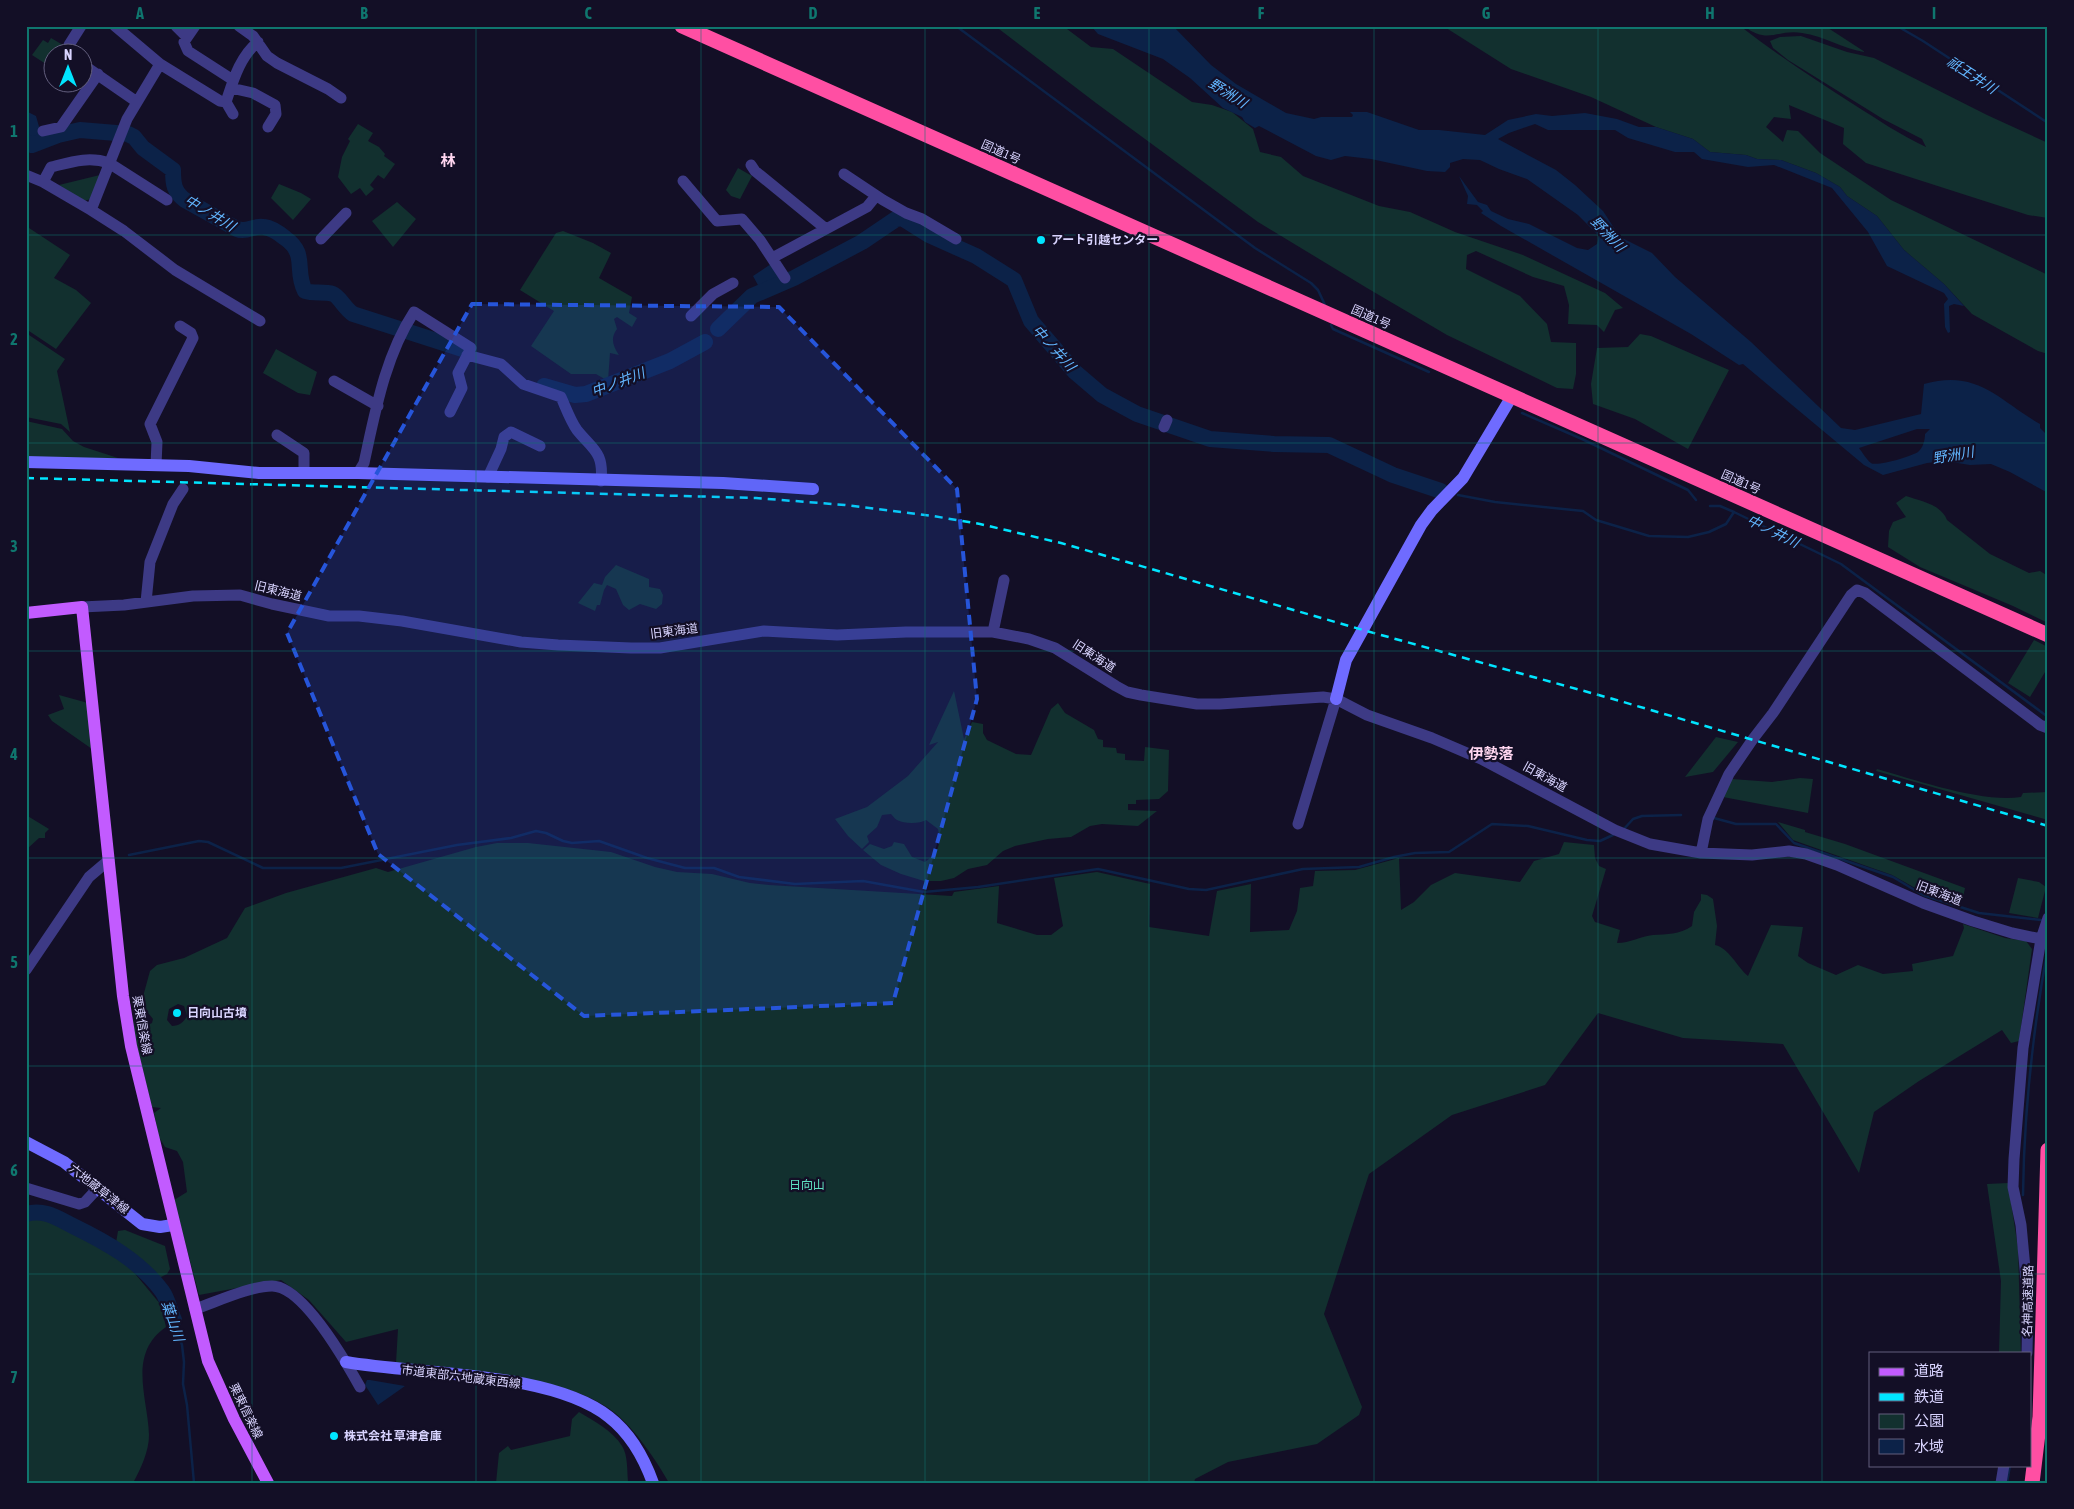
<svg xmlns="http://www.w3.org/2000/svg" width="2074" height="1509" viewBox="0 0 2074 1509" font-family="'Asap Condensed','Noto Sans JP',sans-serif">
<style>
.green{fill:#12302f;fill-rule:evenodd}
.water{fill:#0c2248;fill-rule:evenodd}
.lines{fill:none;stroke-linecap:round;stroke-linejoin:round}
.stream{stroke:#0c2248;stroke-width:2.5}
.river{stroke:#0c2248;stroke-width:16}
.street{stroke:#3d3a85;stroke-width:11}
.secondary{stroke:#6f6bff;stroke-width:12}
.primary{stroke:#c25bff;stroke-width:12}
.highway{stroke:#ff4fa3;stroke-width:15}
.rail{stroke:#00e5ff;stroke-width:2.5;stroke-dasharray:8 6;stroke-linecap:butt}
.marked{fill:#2655da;fill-opacity:0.2;stroke:#2655da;stroke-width:4;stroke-dasharray:10 6;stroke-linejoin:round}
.grid{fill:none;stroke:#0f766e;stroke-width:1;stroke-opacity:0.55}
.poi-dot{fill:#00e5ff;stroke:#130f26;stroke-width:2}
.labels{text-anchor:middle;stroke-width:4.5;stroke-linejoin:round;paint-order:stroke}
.street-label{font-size:12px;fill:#d9d4ff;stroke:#130f26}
.poi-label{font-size:12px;font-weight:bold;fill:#d9d4ff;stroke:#130f26;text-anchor:start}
.park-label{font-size:12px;fill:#5fe0c0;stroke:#130f26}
.water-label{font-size:14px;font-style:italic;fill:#62b6ff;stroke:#130f26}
.quarter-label{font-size:15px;font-weight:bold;fill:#ffd6f0;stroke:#130f26}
.neatline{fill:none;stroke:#0f766e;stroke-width:2}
.grid-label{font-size:16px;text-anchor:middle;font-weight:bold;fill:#0f766e}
</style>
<rect width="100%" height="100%" fill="#130f26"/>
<path class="green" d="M995,26H1063L1091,47L1113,49L1192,102L1212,105L1232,112L1253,129L1260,152L1281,157L1303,176L1379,206L1410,212L1455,232L1523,255L1605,293L1623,308L1615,310L1604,332L1597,325L1568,324L1569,305L1564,286L1533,277L1476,251L1467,255L1466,269L1520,296L1547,324L1551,342L1576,343V374L1573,389L1557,388L1447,335L1367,288L1258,222L1096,103Z
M1443,26H1740C1776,54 1814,79 1853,104C1877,119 1900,135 1926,147L1922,139L1883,119L1788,60L1773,48L1770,41L1780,37L1801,36L1847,52L1874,58L1987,115L2048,143V218L2028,215L1866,163L1843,144L1844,128L1789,105L1791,119L1774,117L1766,127L1783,142L1787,130L1798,131L1820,153L1891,200L2048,275V354L2038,351L1972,314L1944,284L1904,250L1877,216L1847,196L1840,187L1816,173L1781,160L1757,159L1746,155L1710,152L1693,139L1656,127L1591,97L1511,69Z
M1744,26H1825L1865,52C1843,49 1824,36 1802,33C1777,29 1768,45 1744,26Z
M51,38L63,45L59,52H52V68L32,55L43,40L48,43Z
M358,124L373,133L368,141L379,147L385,154L384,156L395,164L384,179L378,175L370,185L374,189L366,196L360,188L351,194L338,177L342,157L350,141L348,139Z
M738,168L752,176L740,199L731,196L726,190Z
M100,175L91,199L84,201L59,185Z
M279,184L301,193L311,199L293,220L271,198Z
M397,202L416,219L393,247L372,221Z
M26,226L70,255L54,278L76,290L91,303L56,349L26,329Z
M563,231L593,243L611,253L599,278L632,297L629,313L637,318L632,327L617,317L614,319L617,329C610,338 613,346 619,355L610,353L608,381L596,374H571L531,346L554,311L520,290L556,233Z
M26,333L65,359L57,371L70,432L61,424L26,417Z
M1640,334L1651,336L1729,370L1688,449L1635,419L1593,404L1591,384L1597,348L1628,347Z
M276,349L317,372L310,395L298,393L263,373Z
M26,421L62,429L73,441L84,447L118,458H26Z
M1906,496C1920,501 1941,504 1947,520L1990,554L2029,573L2040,571L2048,576V623L2013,606L1920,567L1888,547L1889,531L1893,522L1906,517L1896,503Z
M616,565L649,579V587L660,589L663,595L662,604L656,609L640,604L629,610L623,605L616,589L607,585L604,590L600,605H597L595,611L578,603L594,583L602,585L605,577Z
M2034,640L2048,647V667L2030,697L2008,683Z
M954,691L964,739L972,722L983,724V733L987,740L1016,754L1031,755L1051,709L1058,703L1065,713L1094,730L1098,739L1103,740V747L1116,748L1117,753L1125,754V760L1144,761L1145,747L1169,750L1168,791L1159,799L1136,800V804H1128V810L1157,811L1138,826L1102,824L1090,826L1071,837L1048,839L1015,846L1003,851L987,865L968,869L954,878L941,881H924L901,874L881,865L863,850L870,844L884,849L892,846L894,842L904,844L912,857L925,862C939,852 941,845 938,829L926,820C920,824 904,824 897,820C895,819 893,816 891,814L882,815L877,827L867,836L869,842L862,849L848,836L835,819L867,807L908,776L938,742L929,745Z
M59,695L88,703L92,749L52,721L48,715L64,709Z
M1716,737L1738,742L1713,772L1685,777Z
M1877,769C1916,780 1982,803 2021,797L2023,793L2048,792V820L1876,771Z
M1800,778L1813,779L1808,813L1723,797L1732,779L1772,782Z
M26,815L49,829L45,833V838H39L26,850Z
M1778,822L1805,830V832L1845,844L1965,888L1963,898L1959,906L1924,893L1892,875L1793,840Z
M1564,842L1594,845L1595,858L1599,866L1606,869L1592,916L1595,922L1620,930L1617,943C1630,943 1641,936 1653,935C1667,934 1679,935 1692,926L1694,912L1701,900V894L1707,895L1713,899L1717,926L1715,945C1729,948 1737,967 1748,976L1771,925L1803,927L1798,956L1808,963L1836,975L1858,965L1883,974L1913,971L1912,964L1953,956L1964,928L1963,924L2005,938L2026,941L2032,949L2019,1041L2011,1043L2002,1030L1919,1081L1874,1112L1859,1173L1783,1044L1683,1038L1598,1013L1545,1085L1452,1115L1369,1174L1324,1314L1362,1407L1359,1415L1317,1444L1228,1462L1195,1479L1194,1483H669C656,1460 635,1429 615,1413C595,1397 569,1389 545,1383L396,1363L398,1329L346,1342L309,1300L281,1280L199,1295L174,1200L187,1192L183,1162L177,1151L165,1147L159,1137L154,1113L161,1108L152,1107L133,1030L134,1015H139L148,1025L152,1023L153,1019L141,1004L150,971L157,965L184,958L227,938L245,908L286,893L376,868L388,872L476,847L497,843H528L611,852L655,867L677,872L712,874L750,883L769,885L952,896L954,892L999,886L997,923L1037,935H1051L1063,926L1054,878L1097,872L1150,884L1149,927L1209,936L1217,891L1251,884L1250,932L1289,930L1297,911L1300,888L1313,886L1315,871L1355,870L1399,858L1401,910L1414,902L1431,885L1455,873L1520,882L1534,861L1559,854ZM178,1004L184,1006L187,1016C184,1022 179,1026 172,1026L167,1020L169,1009Z
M2018,878L2039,882L2046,887L2038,918L2009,913Z
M2008,1183L2018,1248L2021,1353H1999L2001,1281L1987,1184Z
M26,1218L41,1219L69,1231L105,1250L127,1264L161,1305L166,1327C127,1354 148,1398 149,1435C149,1451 141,1468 133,1483H26Z
M125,1230L165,1246L170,1269L167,1274L159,1278L134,1255L116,1243L118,1231Z
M579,1412C594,1421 613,1431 622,1446C628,1455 627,1471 628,1481L626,1483H496L499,1453L508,1446L511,1450L570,1436L572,1419Z"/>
<path class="water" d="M1091,26H1173L1211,65L1236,84L1286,113L1314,119L1321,117H1352L1353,115L1350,112H1367L1419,130H1439L1485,135L1508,120L1536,114L1552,116L1585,113L1617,119L1639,127H1656L1693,139L1710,152L1746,155L1757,159L1781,160L1816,173L1840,187L1847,196L1877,216L1904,250L1944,284L1964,306L1954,304L1949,306L1950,332L1948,333L1945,327L1944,304L1948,299L1944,293L1887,266L1868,232L1832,188L1774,165L1748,167L1702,159L1694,152H1675L1628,138L1615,130H1548L1535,124L1509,133L1498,139L1556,170L1575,185L1603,211L1620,237L1652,253L1675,277L1751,342L1841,428L1855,430L1921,414L1924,384C1978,369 1998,400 2040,424V428L2048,436V493L2010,472L1991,464L1970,465L1945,461L1927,463L1883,475L1864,465L1743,364L1739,365L1691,334L1501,226L1481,213L1483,211L1477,205L1467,204L1468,196L1459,176L1478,202L1487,205L1491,211L1508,219L1529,224L1577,248L1588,250L1597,244L1599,236L1578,215L1527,179L1499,169L1480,160L1463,159L1450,163V167L1445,172L1427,171L1371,159L1345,156L1331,160L1316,156L1259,126L1255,128L1245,122L1242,117L1223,108L1190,78L1163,59L1098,34ZM1917,429H1930L1925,434C1925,440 1923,448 1918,452C1912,456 1877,467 1871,463C1867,460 1862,452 1859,448Z
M26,111L36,116L42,137L31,140L26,136Z
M771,264L780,280L759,287L753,276Z
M367,1380H370L405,1386L378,1405L365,1385Z"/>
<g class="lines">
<path class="stream" d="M956,26L1255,248L1311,283L1318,290L1325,305
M1897,26L1923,41L2048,123
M1331,325L1333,329L1429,372
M1522,413L1582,439L1688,490L1696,500
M1458,495L1495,502L1583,511L1596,520L1649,536L1688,537L1709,532L1726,524L1734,512L1841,564L2048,717
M1710,506H1720L1734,512
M1714,818L1736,824H1776L1794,843L1893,877L1923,895L1979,913L2041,920
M1623,830L1633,819L1642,816L1681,815
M129,855L199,841L208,842L263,868H341L457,845L511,838L536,831L546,833L563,841L572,843L599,841L647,858L685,868H714L739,877L795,884L863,881L924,892L978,887L1098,869L1189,889L1206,890L1303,869L1359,867L1394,857L1415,853L1449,852L1492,824L1528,826L1587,840L1600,841L1613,835
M2023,1195C2024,1111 2033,1029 2048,947
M174,1320L182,1345L184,1362L183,1384L187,1405L194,1483
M2007,1483L2010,1465"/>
<path class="river" d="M26,142L32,145L58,135L80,130L128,134L134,137L143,148L173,170C173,184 174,192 185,200L237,229C247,233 254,225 264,227C272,228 279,233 285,238C308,254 294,270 305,291C314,294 324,291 333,294C339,296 345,309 353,314L462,349
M718,329L752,296L794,278L862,242L896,219L902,218L929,235L976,256L1014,280L1031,321L1075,372L1102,395L1137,414L1210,439L1274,444L1329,445L1393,475L1441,491
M544,386L575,395L586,394L670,361L705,342
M26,1214C45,1209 57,1218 73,1226C106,1242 140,1261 162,1291C168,1299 170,1311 174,1320"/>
<path class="street" d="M176,26L187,37
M195,26L184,42L188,51L233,80
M239,26L253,36L267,56L277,63L328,89L341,98
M70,52L69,45L81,26
M82,64L137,102
M160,64L220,101L226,102
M231,88L253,93L275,105L276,114L268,127
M233,114L226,102C233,81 240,56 258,42
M43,131L61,127L98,74
M751,165L755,171L826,229
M844,174L883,200L906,213L922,219L956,239
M26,175L43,182L91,210L124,231L175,270L260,321
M683,181L717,221L742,219L760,240L785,278
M43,182L51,167C71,162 89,156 109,163L167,200
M91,210L127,119L160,64L115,26
M321,239L346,213
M772,258L867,207L876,196
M691,316L713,294L733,283
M467,355L501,364L523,384L561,397C566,408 570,420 577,430C593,450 604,452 601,481
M334,381L378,406
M1164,427L1167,420
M277,435L304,453V473
M156,465L157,442L150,424L193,338L191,333L180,326
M358,473L364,463C375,413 385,356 414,312L471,348L458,373L462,388L450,412
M488,477L501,449L504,437L511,432L540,446
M146,602L150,562L173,504L183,489
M82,607L124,605L193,596L240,595L272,604L329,616H359L402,621L521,642L558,645L631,648H660L764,631L837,635L906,632H993L1029,639L1055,648L1116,686L1127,692L1141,695L1197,704H1220L1323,697L1336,699L1367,715L1432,738L1481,759L1615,830L1650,844L1701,853L1752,855L1789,851L1806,854L1837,865L1923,903L1973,921L2012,933L2041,939L2048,938
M993,632L1004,580
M1298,824L1336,699
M1701,853L1708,819L1729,774L1753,739L1773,713L1851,595L1857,590L1865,593L2040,725L2048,728
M26,970L89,877L109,860
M26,1188L79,1204L85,1202L98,1188
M195,1309C216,1302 251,1286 272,1286C303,1286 346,1362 360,1387
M2027,1353L2028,1301L2021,1225L2013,1187L2014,1159L2023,1048L2041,939L2048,918
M2001,1483L2004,1465"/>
<path class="secondary" d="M26,462L189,466L259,473H358L723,483L813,489
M1336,699L1346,660L1421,525L1432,510L1463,478L1512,396
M26,1142L64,1162L142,1224L160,1227L173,1225
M346,1362C420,1375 551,1371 609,1417C631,1434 644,1458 653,1483"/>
<path class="primary" d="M26,613L82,607L123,996L131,1046L208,1361L234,1419L268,1483"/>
<path class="highway" d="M682,26L2048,635
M2032,1483L2040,1417L2048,1150"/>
<path class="rail" d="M26,478L756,498L845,505L933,516L980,524L1061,543L1363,630L1613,699L2048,826"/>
</g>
<path class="marked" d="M472,304L779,307L957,489L977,699L893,1003L584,1016L378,854L287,633Z"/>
<path class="grid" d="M252,26V1483M476,26V1483M701,26V1483M925,26V1483M1149,26V1483M1374,26V1483M1598,26V1483M1822,26V1483M26,235H2048M26,443H2048M26,651H2048M26,858H2048M26,1066H2048M26,1274H2048"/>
<g class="poi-dot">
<circle cx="1041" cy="240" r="5"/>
<circle cx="177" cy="1013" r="5"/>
<circle cx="334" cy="1436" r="5"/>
</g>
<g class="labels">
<g class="street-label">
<text transform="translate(1001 152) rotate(24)" y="4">国道1号</text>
<text transform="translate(1371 317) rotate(24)" y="4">国道1号</text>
<text transform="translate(1741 482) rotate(24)" y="4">国道1号</text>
<text transform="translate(278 591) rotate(14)" y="4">旧東海道</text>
<text transform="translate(674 631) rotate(-7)" y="4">旧東海道</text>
<text transform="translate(1094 656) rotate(33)" y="4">旧東海道</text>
<text transform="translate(1545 777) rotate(29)" y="4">旧東海道</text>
<text transform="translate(1939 893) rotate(21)" y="4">旧東海道</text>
<text transform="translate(142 1025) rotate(80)" y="4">栗東信楽線</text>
<text transform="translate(99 1189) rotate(38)" y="4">六地蔵草津線</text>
<text transform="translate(2028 1301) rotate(-89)" y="4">名神高速道路</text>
<text transform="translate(461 1377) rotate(7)" y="4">市道東部六地蔵東西線</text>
<text transform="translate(246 1411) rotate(64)" y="4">栗東信楽線</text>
</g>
<g class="poi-label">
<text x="1051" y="244">アート引越センター</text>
<text x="187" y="1017">日向山古墳</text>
<text x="344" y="1440">株式会社 草津倉庫</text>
</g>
<g class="park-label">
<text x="807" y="1189">日向山</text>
</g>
<g class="water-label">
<text transform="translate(1972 75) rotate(33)" y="5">祇王井川</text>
<text transform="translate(1228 93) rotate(32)" y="5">野洲川</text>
<text transform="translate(210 213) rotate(31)" y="5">中ノ井川</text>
<text transform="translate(1608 234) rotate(46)" y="5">野洲川</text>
<text transform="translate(1054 348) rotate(48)" y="5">中ノ井川</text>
<text transform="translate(618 382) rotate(-21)" y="5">中ノ井川</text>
<text transform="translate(1953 455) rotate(-10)" y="5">野洲川</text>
<text transform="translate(1773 531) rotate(26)" y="5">中ノ井川</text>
<text transform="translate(173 1321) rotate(71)" y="5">葉山川</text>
</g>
<g class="quarter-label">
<text x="448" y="166">林</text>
<text x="1491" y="759">伊勢落</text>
</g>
</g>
<rect width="2074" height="1509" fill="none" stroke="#130f26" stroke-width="55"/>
<rect x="1869" y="1352" width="162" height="115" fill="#130f26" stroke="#625e7d"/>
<rect x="1879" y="1368" width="25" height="8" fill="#c25bff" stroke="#625e7d"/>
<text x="1914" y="1376" font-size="15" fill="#d9d4ff">道路</text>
<rect x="1879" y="1393" width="25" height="8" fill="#00e5ff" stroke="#625e7d"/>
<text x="1914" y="1402" font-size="15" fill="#d9d4ff">鉄道</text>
<rect x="1879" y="1414" width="25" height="15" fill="#12302f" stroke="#625e7d"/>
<text x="1914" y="1426" font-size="15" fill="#d9d4ff">公園</text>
<rect x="1879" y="1439" width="25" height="15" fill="#0c2248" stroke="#625e7d"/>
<text x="1914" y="1452" font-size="15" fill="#d9d4ff">水域</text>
<g transform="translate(68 68)"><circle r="24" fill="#130f26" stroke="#625e7d"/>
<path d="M0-4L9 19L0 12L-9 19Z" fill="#00e5ff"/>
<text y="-8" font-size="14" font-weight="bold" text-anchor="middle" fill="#d9d4ff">N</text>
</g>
<rect x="28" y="28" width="2018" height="1454" class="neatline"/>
<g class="grid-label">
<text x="140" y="19">A</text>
<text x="364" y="19">B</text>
<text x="588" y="19">C</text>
<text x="813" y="19">D</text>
<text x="1037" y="19">E</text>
<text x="1261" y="19">F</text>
<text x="1486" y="19">G</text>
<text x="1710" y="19">H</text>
<text x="1934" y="19">I</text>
<text x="14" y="137">1</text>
<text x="14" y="345">2</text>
<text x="14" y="552">3</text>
<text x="14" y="760">4</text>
<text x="14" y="968">5</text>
<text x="14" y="1176">6</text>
<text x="14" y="1383">7</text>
</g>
</svg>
